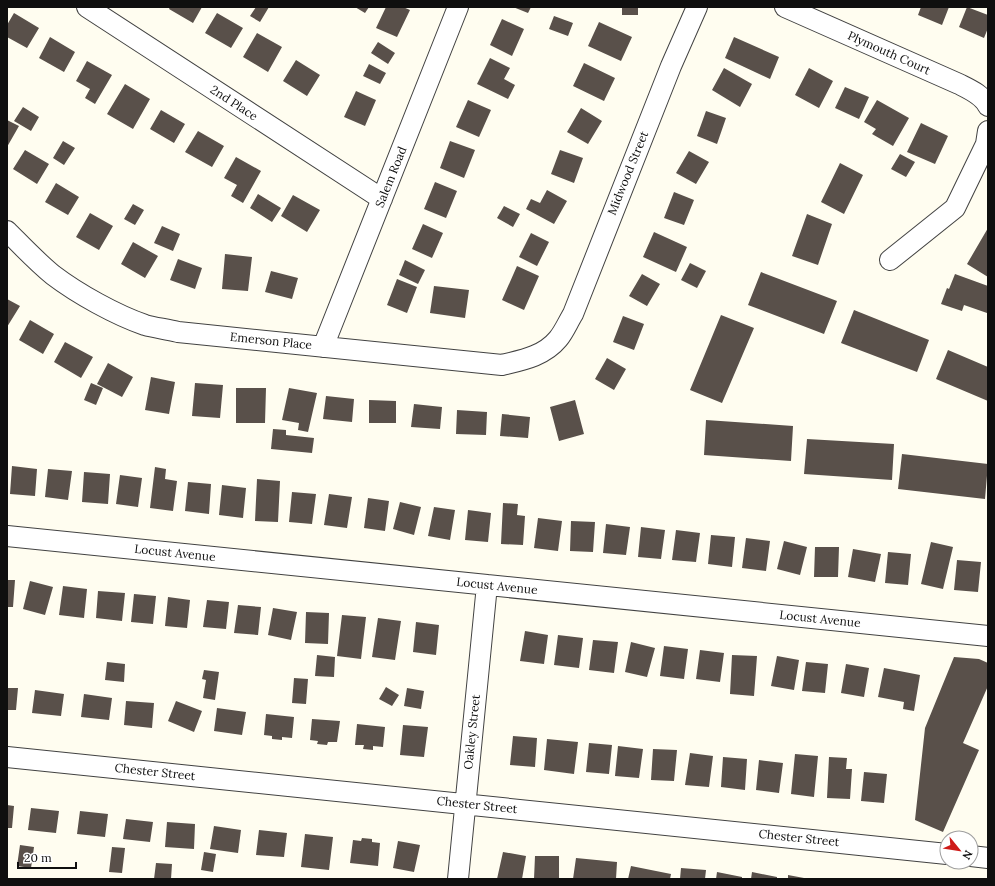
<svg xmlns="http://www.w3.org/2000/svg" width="995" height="886" viewBox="0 0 995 886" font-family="Lora,serif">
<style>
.building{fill:#59504a}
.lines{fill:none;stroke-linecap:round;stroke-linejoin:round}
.minor-casing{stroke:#424242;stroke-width:22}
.minor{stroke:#fff;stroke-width:20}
.labels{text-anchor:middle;stroke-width:4;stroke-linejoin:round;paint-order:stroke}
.street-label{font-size:12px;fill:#0f0f0f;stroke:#fff}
</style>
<rect width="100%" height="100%" fill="#fffdf0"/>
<path class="building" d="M170,7H202L193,23L169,9Z
M256,7H269L260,22L250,16Z
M355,7H369L365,13Z
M386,7H403L410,10L397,37L376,28Z
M513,7H531L528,13Z
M622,7H638V15H622Z
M921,7H949L942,25L918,15Z
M967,7L988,15V28L984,38L959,27Z
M14,13L39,28L27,48L7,37V25Z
M217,13L243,28L231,48L205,33Z
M554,16L573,23L568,36L549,29Z
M502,19L524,29L512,56L490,45Z
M599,22L632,37L621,61L588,46Z
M257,33L282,47L268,72L243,57Z
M50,37L75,52L64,72L39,58Z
M734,37L779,57L770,79L725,58Z
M378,42L395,53L388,64L371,53Z
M490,58L510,68L504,79L515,85L508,99L477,84Z
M296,60L320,75L307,96L283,81Z
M87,61L112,75L95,104L85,98L90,89L76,81Z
M584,63L615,78L604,101L573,86Z
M369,64L386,73L380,84L363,76Z
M724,68L752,84L740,107L712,90Z
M809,68L833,81L819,108L795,95Z
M125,84L150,99L133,129L107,114Z
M845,87L869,97L859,119L835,108Z
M356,91L376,100L365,126L344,117Z
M468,100L491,110L479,137L456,127Z
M877,100L909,118L893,146L872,134L876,129L864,122Z
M23,107L39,117L31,131L14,121Z
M581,108L602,121L588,144L567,132Z
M161,110L185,124L174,143L150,129Z
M706,111L726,118L717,144L697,136Z
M7,120L19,126L7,147Z
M921,123L948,136L935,164L907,152Z
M198,131L224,146L212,167L185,152Z
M63,141L75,148L64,165L53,158Z
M450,141L475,150L464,178L440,168Z
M25,150L49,164L37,184L13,169Z
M560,150L583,158L574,183L551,174Z
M689,151L709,162L696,184L676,173Z
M900,154L915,162L906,177L891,169Z
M236,157L261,171L243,203L231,196L237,185L224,178Z
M840,163L863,175L844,214L821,202Z
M435,182L457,191L446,218L424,209Z
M56,183L79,197L68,215L45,202Z
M547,190L567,201L554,224L526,209L531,199L540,203Z
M674,192L694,200L684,225L664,218Z
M258,194L281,208L272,222L250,208Z
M293,195L320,210L307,232L281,216Z
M133,204L144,210L135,225L124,219Z
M504,206L520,214L513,227L497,218Z
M90,213L113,226L99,250L76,237Z
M807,214L832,224L818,265L792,256Z
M423,224L443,233L432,258L412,249Z
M162,226L180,234L173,251L154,243Z
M988,228V277L967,264Z
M654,232L687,247L676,272L643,257Z
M531,233L549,242L537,266L519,257Z
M133,242L158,256L145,278L121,264Z
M225,254L252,257L248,291L222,289Z
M178,259L202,268L195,289L170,280Z
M405,260L425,270L418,284L399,275Z
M690,263L706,271L697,288L681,280Z
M517,266L539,276L524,310L502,300Z
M271,271L298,278L292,299L265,292Z
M761,272L837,301L824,334L748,305Z
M642,274L660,284L647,306L629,296Z
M955,274L988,286L987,313L964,305L962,311L941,304L947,288L949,289Z
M397,279L417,287L407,313L387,305Z
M434,286L469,290L465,318L430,313Z
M7,299L20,306L7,327Z
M854,310L929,340L917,372L841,343Z
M721,315L754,328L722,403L690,390Z
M623,316L644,324L634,350L613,342Z
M30,320L54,334L43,354L19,340Z
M65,342L93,357L81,378L54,362Z
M948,350L988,367V401L936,379Z
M607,358L626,369L614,390L595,379Z
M108,363L133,377L122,397L97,384Z
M151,377L175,382L169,414L145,410Z
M91,383L103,388L96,405L84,400Z
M195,383L223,385L220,418L192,416Z
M236,388H266L265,423H236Z
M289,388L317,393L308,432L298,430L299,423L282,420Z
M326,396L354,399L352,422L323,419Z
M369,400L396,401V423H369Z
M575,400L584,434L559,441L550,407Z
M414,404L442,407L440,429L411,427Z
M457,410L487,412L486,435L456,434Z
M502,414L530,417L528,438L500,436Z
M706,420L793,426L791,461L704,455Z
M273,429L286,430V435L314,438L312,453L271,449Z
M807,439L894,444L892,480L804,474Z
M902,454L988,464L985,499L898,489Z
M12,466L37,469L35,496L10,494Z
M155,467L166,469L165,479L177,481L173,511L150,508Z
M48,469L72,471L68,500L45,497Z
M84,472L110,474L108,504L82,502Z
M120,475L142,478L138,507L116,504Z
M257,479L280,481L278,522L255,521Z
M188,482L211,484L209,514L185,511Z
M222,485L246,488L243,518L219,515Z
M292,492L316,494L312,524L289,522Z
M329,494L352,497L347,528L324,525Z
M368,498L389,501L385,531L364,528Z
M400,502L421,507L414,535L393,529Z
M503,503L518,504L517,515L525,516L523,545L501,544Z
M434,507L455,510L450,540L428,536Z
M468,510L491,513L488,542L465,540Z
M538,518L562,521L558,551L534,548Z
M571,521L595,522L593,552L570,551Z
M606,524L630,527L626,555L603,553Z
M641,527L665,530L661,559L638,557Z
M676,530L700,533L696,562L672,560Z
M711,535L735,537L732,567L708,564Z
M746,538L770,541L766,571L742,568Z
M784,541L807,547L800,575L777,569Z
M931,542L953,547L943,589L921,584Z
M815,547H839L838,577H814Z
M853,549L881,554L875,582L848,577Z
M888,552L911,554L908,585L885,583Z
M957,560L981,562L978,592L954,590Z
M7,580H15L13,607H7Z
M30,581L53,587L45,615L23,609Z
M63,586L87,589L84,618L59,615Z
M98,591L125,593L122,621L96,618Z
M134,594L156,596L153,624L131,622Z
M168,597L190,600L187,628L165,626Z
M207,600L229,602L226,629L203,627Z
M238,605L261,607L258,635L234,633Z
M273,608L297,612L291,640L268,635Z
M306,612L329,613L328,644L305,643Z
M342,615L366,617L361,659L337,656Z
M378,618L401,621L395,660L372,657Z
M416,622L439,625L436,655L413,652Z
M525,631L548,635L544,664L520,661Z
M558,635L583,638L579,668L554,665Z
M593,640L618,642L614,673L589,670Z
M631,642L655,648L647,677L625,672Z
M664,646L688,649L684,679L660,676Z
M700,650L724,653L720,682L696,679Z
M317,655L335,657L334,677L315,676Z
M732,655L757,656L754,696L730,694Z
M777,656L799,660L794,690L771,686Z
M954,657L979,659L988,663V686L963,743L979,750L943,832L915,820L925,728Z
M107,662L125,664L124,682L105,680Z
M806,662L828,664L825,693L802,691Z
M846,664L869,668L864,697L841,693Z
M884,668L920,675L914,711L903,709L904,702L878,697Z
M204,670L219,672L215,700L203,698L206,680L202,679Z
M294,678L308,679L306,704L292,703Z
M386,687L399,695L392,706L379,699Z
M7,688H18L16,710H7Z
M407,688L424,691L421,709L404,706Z
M35,690L64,694L61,716L32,713Z
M84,694L112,698L109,720L81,717Z
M126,701L154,703L152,728L124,725Z
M176,701L202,711L194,732L168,721Z
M217,708L246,712L242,735L214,731Z
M266,714L294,717L292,738L282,737V740L272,739V736L264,735Z
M312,719L340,721L337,742H328L327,745L317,744L318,741L310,740Z
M357,724L385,727L383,747L373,746V750L363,749L364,745H355Z
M403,725L428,727L424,757L400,755Z
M513,736L537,738L535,767L510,765Z
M547,739L578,742L574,774L544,770Z
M589,743L612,745L609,774L586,772Z
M618,746L643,749L639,778L615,776Z
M653,749L677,750L674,781L651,780Z
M690,753L713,756L709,787L685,785Z
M795,754L818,756L814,797L791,794Z
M723,757L747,759L745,790L721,787Z
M829,757L847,758L846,769H852L850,799L827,798Z
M759,760L783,763L779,793L756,790Z
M864,772L887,774L884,803L861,801Z
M7,805L14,806L12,828H7Z
M31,808L59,811L56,833L28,830Z
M80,811L108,814L105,837L77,834Z
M126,819L153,822L150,842L123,839Z
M167,822L195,824L194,849L165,847Z
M214,826L241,830L238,853L210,849Z
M259,830L287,833L284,857L256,855Z
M305,834L333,837L329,870L301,867Z
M362,838L372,839V842L380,843L378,866L350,863L353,840L361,841Z
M398,841L420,845L414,872L393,868Z
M20,845L34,847L31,868L17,866Z
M112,847L125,848L122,873L109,872Z
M204,852L216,854L213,872L201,870Z
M503,852L526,856L522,879H497Z
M535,856H559V879H534Z
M576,858L617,862L616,879H573Z
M156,863L172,864L171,879H154Z
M631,866L671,874L670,879H628Z
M681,868L706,870L705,879H680Z
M717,872L742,877V879H716Z
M752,872L777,877V879H751Z
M788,875L804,878V879H788Z"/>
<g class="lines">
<g class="minor-casing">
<path id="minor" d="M87,7L382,199
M785,7L959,84C969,89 983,95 988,106
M7,231C22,246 37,262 53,275C78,294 116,315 145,325C155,328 167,329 178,332L502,365C523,360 544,356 558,339C564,332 568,322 573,314L671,66L697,7
M890,260L955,208L986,144L988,131
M323,347L458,7
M7,536L988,636
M7,757L947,854
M971,856L988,858
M458,879L487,585"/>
</g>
<use href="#minor" class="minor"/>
</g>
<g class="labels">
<g class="street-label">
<text transform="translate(889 53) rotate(24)" y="4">Plymouth Court</text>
<text transform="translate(234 103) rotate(33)" y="4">2nd Place</text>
<text transform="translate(628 173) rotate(-68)" y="4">Midwood Street</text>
<text transform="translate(391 177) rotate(-68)" y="4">Salem Road</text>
<text transform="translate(271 341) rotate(6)" y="4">Emerson Place</text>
<text transform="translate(175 553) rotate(6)" y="4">Locust Avenue</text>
<text transform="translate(497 586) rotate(6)" y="4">Locust Avenue</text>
<text transform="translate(820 619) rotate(6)" y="4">Locust Avenue</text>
<text transform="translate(472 732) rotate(-84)" y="4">Oakley Street</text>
<text transform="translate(155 772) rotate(6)" y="4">Chester Street</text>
<text transform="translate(477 805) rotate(6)" y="4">Chester Street</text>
<text transform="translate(799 838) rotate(6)" y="4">Chester Street</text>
</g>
</g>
<rect width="995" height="886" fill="none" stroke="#0f0f0f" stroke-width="16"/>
<g transform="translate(959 850) rotate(120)"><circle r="19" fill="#ffffff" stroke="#9f9f9f"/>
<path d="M0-3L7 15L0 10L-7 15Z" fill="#ce1a18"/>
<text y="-6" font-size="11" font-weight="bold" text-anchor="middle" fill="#0f0f0f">N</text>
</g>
<path d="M18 862v6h58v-6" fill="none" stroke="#0f0f0f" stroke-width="2"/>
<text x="24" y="862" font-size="12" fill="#0f0f0f" stroke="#ffffff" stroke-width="3" paint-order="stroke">20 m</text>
</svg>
